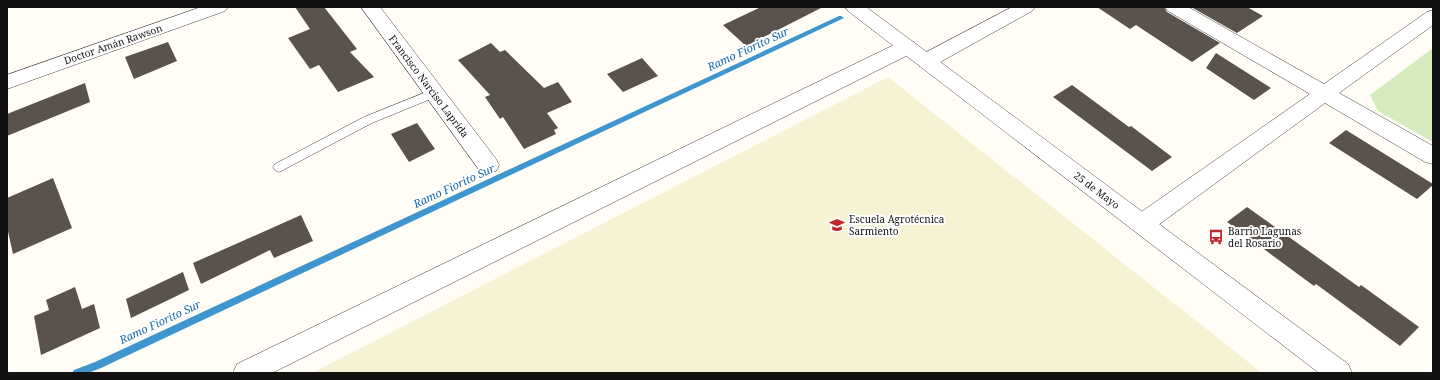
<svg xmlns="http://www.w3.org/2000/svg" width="1440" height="380" viewBox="0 0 1440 380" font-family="'Noto Serif',serif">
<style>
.farmland{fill:#f6f3d4}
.green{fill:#d5ebbd}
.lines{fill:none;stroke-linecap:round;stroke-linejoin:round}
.stream{fill:#3f96cf;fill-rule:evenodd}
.building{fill:#5a524d}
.service-casing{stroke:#444;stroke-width:1}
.minor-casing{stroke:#444;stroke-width:1}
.tertiary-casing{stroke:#444;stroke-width:1}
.service{fill:#fff;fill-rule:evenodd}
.minor{fill:#fff;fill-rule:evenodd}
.tertiary{fill:#fff;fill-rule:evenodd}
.labels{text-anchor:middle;stroke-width:4;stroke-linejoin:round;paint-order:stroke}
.street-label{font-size:10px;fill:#111;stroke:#fff}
.poi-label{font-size:10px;fill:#111;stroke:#fff;text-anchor:start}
.water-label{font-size:11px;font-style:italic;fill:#1768a6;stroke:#fff}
</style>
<rect width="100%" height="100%" fill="#fffdf5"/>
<path class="farmland" d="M888,77L1262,373H312Z"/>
<path class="green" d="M1433,48V142L1378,111L1370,95Z"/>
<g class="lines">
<path class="stream" d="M839,16H841L844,18L101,368L88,373H72L74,370L95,362Z"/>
</g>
<path class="building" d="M295,7H324L357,49L350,52L374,77L338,92L319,65L310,69L288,38L310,29Z
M761,7H823L746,46L723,25Z
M1097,7H1164L1167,12L1220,43L1192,62L1136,25L1130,29Z
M1191,7H1247L1263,16L1237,33Z
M168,42L177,61L134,79L125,57Z
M491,43L500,52L505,50L544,88L558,82L572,102L547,113L558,128L554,130L556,134L524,149L503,117L500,119L485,97L490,95L458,60Z
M1216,53L1271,88L1254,100L1206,68Z
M642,58L658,76L623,92L607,74Z
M85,83L90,102L7,136V114Z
M1072,85L1129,127L1131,126L1172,157L1152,171L1053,97Z
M417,123L435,149L409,162L391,134Z
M1346,130L1433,184V185L1417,199L1329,143Z
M53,178L72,228L13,254L7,227V198Z
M1247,207L1359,287L1361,285L1419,327L1400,346L1316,284L1314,286L1227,222Z
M301,215L313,241L274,258L270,250L201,284L193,263Z
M183,272L189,290L131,318L126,299Z
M75,287L82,309L94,304L100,328L41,355L34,316L49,310L46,300Z"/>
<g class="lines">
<g class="service-casing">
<path id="service" d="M434,89L438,90L440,93L438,96L372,123L283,170L279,172L275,170L273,167L275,164L364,117Z"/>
</g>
<g class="minor-casing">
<path id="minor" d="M201,7H228L225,11L7,89V75Z
M361,7H380L496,159L499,165L496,171L488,173L480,171Z
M1012,7H1035L1032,11L933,66L926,68L919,66L916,61L919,56Z
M1165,7H1188L1324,84L1427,12L1433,10V25L1339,93L1433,146V164L1425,162L1325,103L1150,231L1142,233L1134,231L1131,224L1134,217L1310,94L1168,11Z
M907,41L914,42L916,47L914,52L272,373H233L237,364L900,42Z"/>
</g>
<g class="tertiary-casing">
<path id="tertiary" d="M845,7H866L1348,364L1352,373H1319L848,11Z"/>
</g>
<use href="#service" class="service"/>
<use href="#minor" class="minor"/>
<use href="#tertiary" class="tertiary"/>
</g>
<defs>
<g id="school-bare" transform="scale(1.2)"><path d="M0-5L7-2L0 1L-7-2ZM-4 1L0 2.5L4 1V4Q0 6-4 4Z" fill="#c4262e" stroke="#fff" stroke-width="2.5" paint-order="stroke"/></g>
<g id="bus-bare" transform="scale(1.2)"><path d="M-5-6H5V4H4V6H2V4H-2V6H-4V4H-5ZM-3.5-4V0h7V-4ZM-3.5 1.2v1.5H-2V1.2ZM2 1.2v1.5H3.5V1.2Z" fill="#c4262e" stroke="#fff" stroke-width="2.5" paint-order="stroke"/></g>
</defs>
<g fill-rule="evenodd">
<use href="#school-bare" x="837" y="225"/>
<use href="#bus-bare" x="1216" y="237"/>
</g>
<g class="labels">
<g class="street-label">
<text transform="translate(113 44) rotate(-19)" y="4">Doctor Amán Rawson</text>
<text transform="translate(429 86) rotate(53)" y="4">Francisco Narciso Laprida</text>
<text transform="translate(1097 190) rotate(37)" y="4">25 de Mayo</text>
</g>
<g class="poi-label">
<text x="849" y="223">Escuela Agrotécnica<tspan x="849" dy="12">Sarmiento</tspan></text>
<text x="1228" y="235">Barrio Lagunas<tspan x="1228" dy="12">del Rosario</tspan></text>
</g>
<g class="water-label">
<text transform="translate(748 49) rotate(-25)" y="4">Ramo Fiorito Sur</text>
<text transform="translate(454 186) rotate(-25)" y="4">Ramo Fiorito Sur</text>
<text transform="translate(160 322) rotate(-25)" y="4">Ramo Fiorito Sur</text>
</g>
</g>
<rect width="1440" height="380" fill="none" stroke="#111111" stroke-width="16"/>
</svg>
